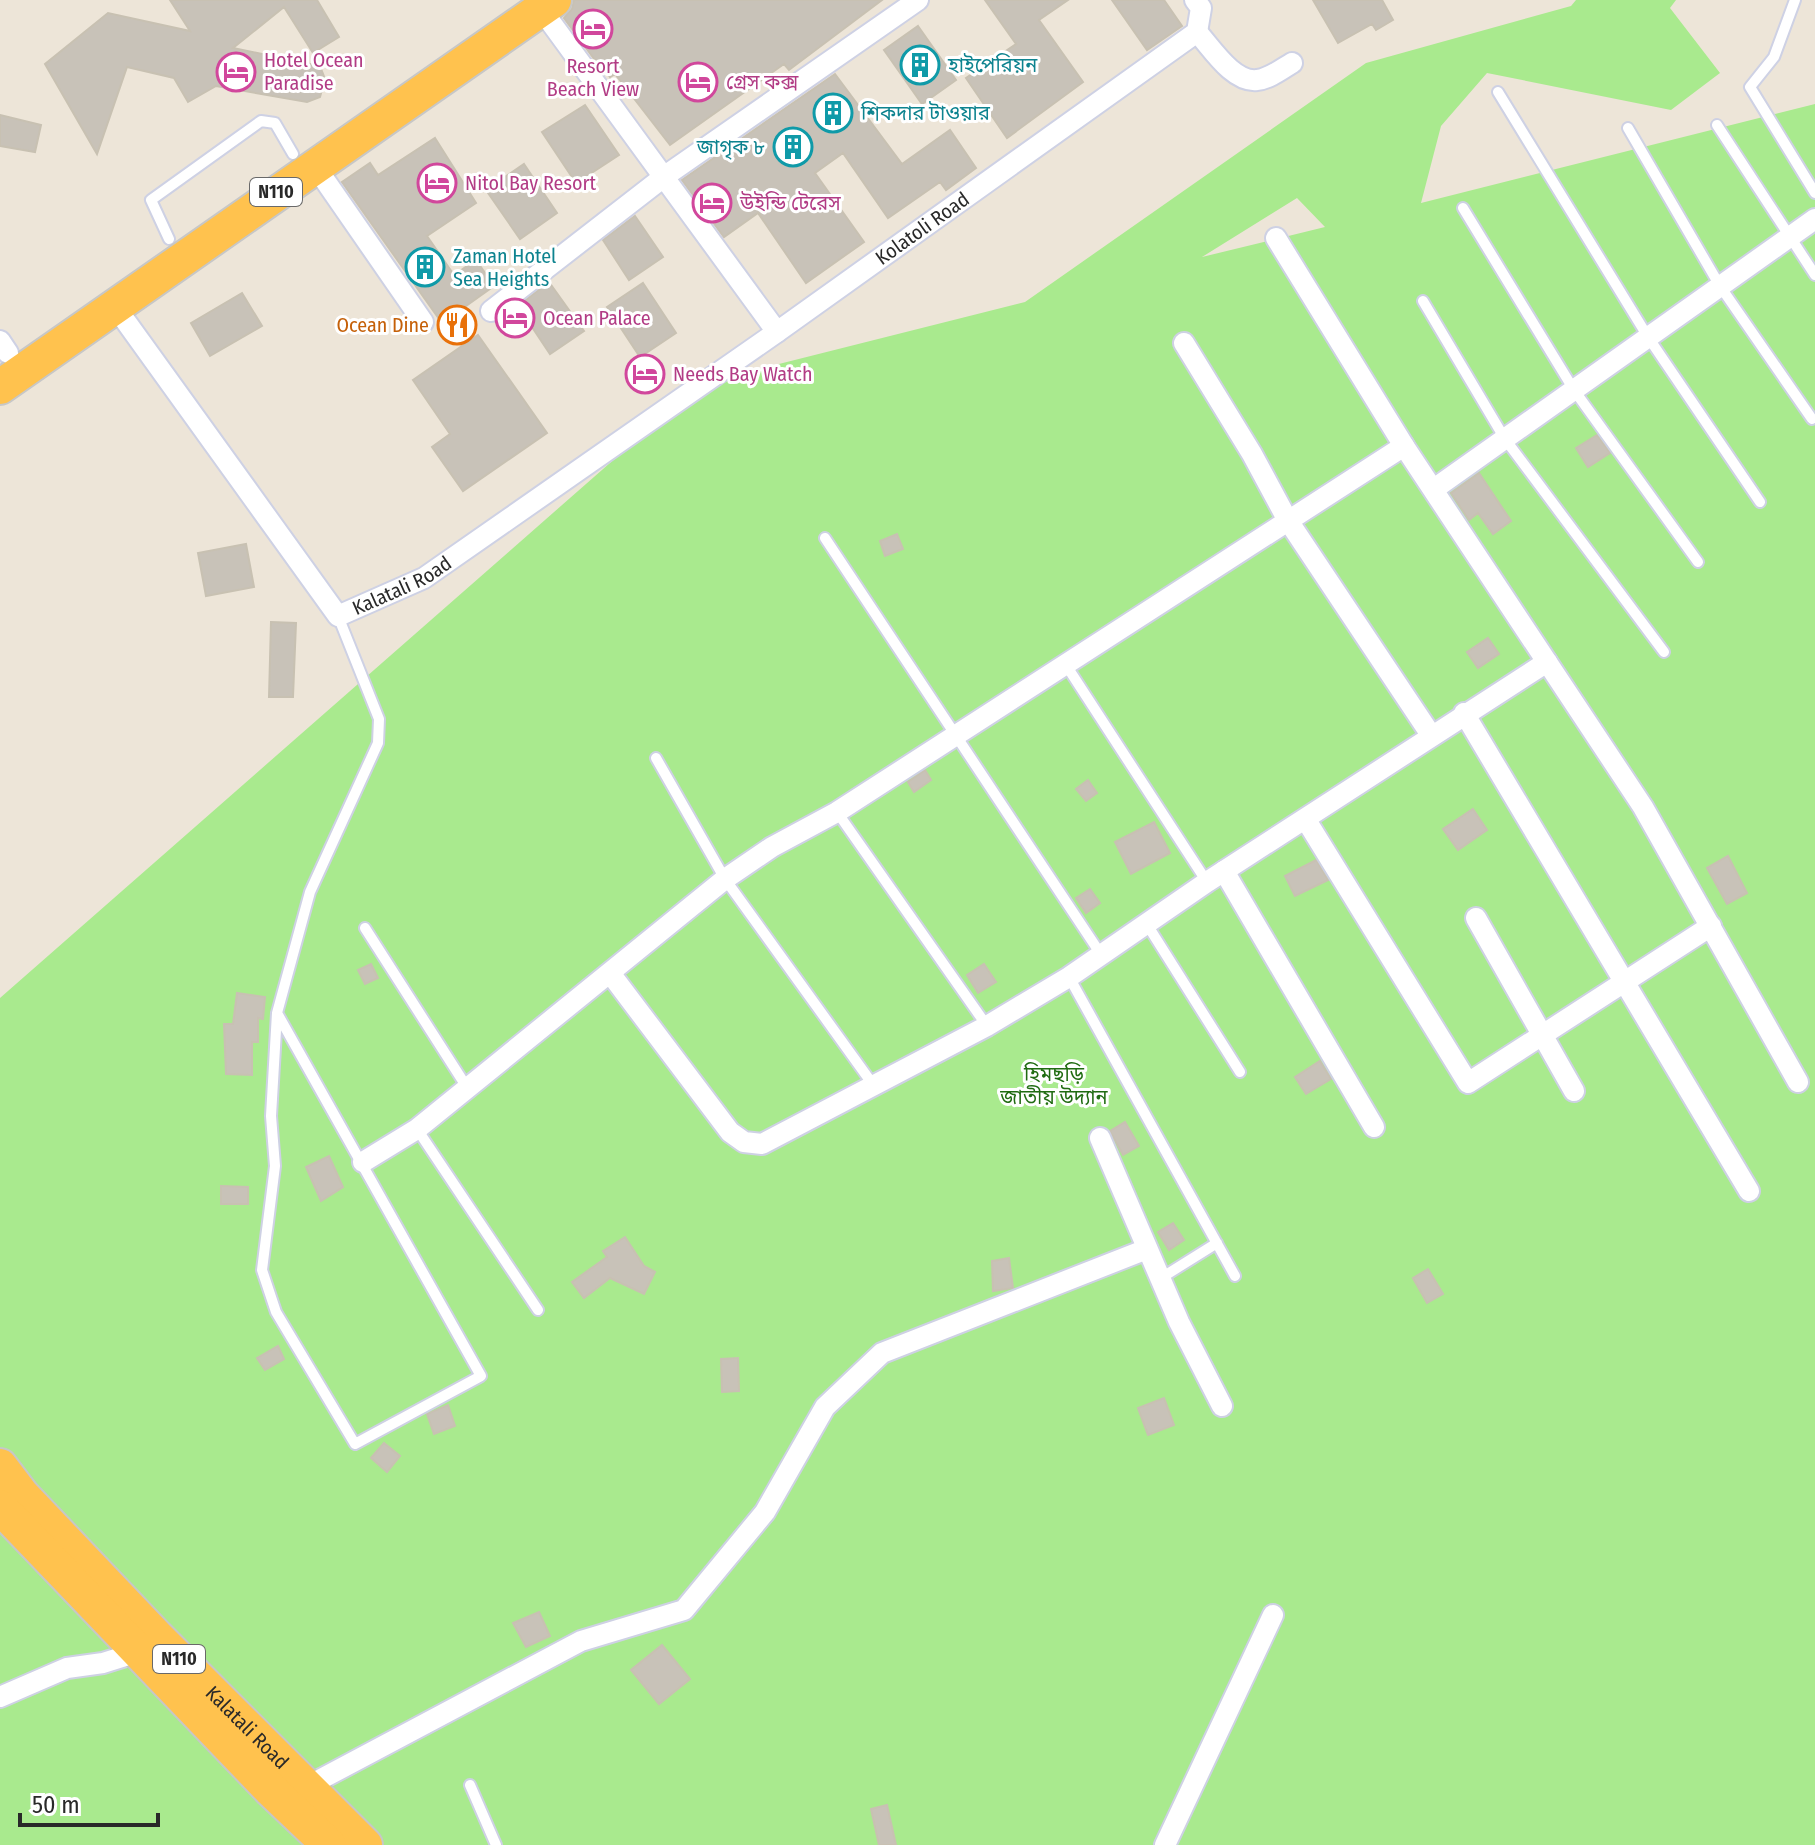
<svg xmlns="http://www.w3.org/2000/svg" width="1815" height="1845" viewBox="0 0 1815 1845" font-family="'Fira Sans Condensed','Noto Sans Bengali',sans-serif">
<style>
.green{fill:#a9ea8e;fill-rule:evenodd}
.building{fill:#c8c2b8;stroke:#c8c1b2;stroke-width:2}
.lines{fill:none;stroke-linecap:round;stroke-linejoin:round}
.service-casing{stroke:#ced1e4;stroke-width:14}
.minor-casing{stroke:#ced1e4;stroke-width:24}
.trunk-casing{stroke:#c7c7c7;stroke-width:38}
.service{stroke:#fff;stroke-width:10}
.minor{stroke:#fff;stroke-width:20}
.trunk{stroke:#ffc24e;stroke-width:34}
.labels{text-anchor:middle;stroke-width:6;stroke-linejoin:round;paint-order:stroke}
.shield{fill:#fff;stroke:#696969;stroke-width:2}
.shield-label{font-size:18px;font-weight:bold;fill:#292929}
.hotel-label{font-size:20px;fill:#b23c85;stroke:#fff;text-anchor:start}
.culture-label{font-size:20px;fill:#0d838f;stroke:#fff;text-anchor:start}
.street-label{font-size:20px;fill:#292929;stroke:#fff}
.food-label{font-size:20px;fill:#c56008;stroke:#fff;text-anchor:end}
.park-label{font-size:20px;fill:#206c12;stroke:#fff}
</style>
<rect width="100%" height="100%" fill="#ede5d8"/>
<path class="green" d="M1576,0H1676L1670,8L1720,73L1671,110L1487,73L1441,126L1421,203L1815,104V1845H0V998L700,384L1025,302L1366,63L1571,6ZM1297,198L1325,227L1202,257Z"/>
<path class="building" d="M170,0H317L339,37L313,53L284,7L233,48L320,66L325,79L320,97L307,102L216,86L188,102L174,78L127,67L97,154L45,64L108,13L190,31Z
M574,0H882L789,70L784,64L670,145L615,74L610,77L603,65L600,67L564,18L572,9Z
M985,0H1068L1039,20L1083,82L1007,138L966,78L1016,44Z
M1112,0H1164L1182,26L1147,50Z
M1313,0H1382L1393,20L1376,30L1372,24L1338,43Z
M918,26L956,80L922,104L884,50Z
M835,74L902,164L950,130L976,168L946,190L940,182L888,218L843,153L815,173L864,242L806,283L758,213L724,237L682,180Z
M585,105L619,155L576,183L542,132Z
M0,115L41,125L35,152L0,146Z
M435,138L476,203L427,236L454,275L476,260L494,286L442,323L342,182L370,163L378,175Z
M524,164L557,213L520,239L486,190Z
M635,216L663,257L629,280L603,240Z
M549,282L584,331L550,354L518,306Z
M643,283L676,333L640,357L607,307Z
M242,293L262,326L210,356L191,323Z
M478,335L547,433L463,491L432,447L450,434L413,380Z
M1597,435L1610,453L1588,467L1576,448Z
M1479,473L1511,521L1493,534L1478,513L1469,520L1451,493Z
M897,534L903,549L885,556L880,541Z
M246,544L254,587L206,596L198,553Z
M271,622L296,623L293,697H269Z
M1488,638L1499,654L1478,668L1467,652Z
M925,770L931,780L914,792L908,782Z
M1088,780L1097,793L1086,801L1076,789Z
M1473,809L1487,830L1458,850L1443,829Z
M1154,822L1170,853L1131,874L1115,842Z
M1728,856L1747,893L1727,904L1707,868Z
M1316,860L1328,880L1295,896L1285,876Z
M1090,889L1100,903L1086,913L1076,898Z
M371,964L378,978L365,984L358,970Z
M984,964L996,982L978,993L967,975Z
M237,993L265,997L263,1019L258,1018V1042H252V1075L226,1074L224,1024H233Z
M1320,1061L1331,1079L1306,1094L1295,1077Z
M1125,1122L1139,1146L1123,1155L1110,1131Z
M329,1156L343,1187L321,1201L306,1167Z
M221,1186L248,1187V1204H221Z
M1173,1223L1184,1240L1169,1250L1158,1232Z
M625,1237L644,1266L655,1272L644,1294L610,1278L584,1298L572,1282L607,1257L603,1251Z
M1009,1258L1013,1288L993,1291L992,1261Z
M1428,1269L1443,1294L1427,1303L1413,1278Z
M278,1346L284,1359L265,1370L257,1358Z
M738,1358L739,1391L722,1392L721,1359Z
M1164,1398L1174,1425L1148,1435L1138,1408Z
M448,1405L455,1426L434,1434L427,1414Z
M384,1443L400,1456L387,1472L371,1458Z
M539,1612L550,1636L526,1647L513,1623Z
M662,1645L690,1679L659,1704L631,1670Z
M887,1805L896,1845H879L871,1809Z"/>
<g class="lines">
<g class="service-casing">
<path id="service" d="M1795,0L1774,57L1750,87L1815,193
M1498,92L1648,337L1760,502
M1717,125L1815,275
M1628,128L1720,286L1812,419
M1463,208L1574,390L1698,562
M169,239L151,200L261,121L275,123L293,154
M1423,301L1505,439L1664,652
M825,538L1102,956
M1066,665L1207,882
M656,758L725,879L874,1086
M837,812L987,1026
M1148,926L1240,1072
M365,928L468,1089
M1069,977L1235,1276
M277,1013L481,1376L355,1444L276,1312L262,1270L275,1166L271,1116L277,1013L310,892L378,743L379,719L338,616
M417,1129L538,1310
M1161,1278L1217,1243
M470,1785L496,1845"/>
</g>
<g class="minor-casing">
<g id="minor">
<path d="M541,9L777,332"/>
<path d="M1197,32C1211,47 1233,83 1257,80C1269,79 1282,69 1292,63"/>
<path d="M315,166L423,322"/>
<path d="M1276,238L1404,446L1643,807L1798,1082"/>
<path id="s1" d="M114,305L338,616L424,578L777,332L1197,32L1201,8L1195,0"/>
<path d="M491,311L665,176L918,0"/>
<path d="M0,341L8,353"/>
<path d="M1184,343L1252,454L1287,519L1431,735"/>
<path d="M1434,489L1815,219"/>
<path d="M1464,713L1749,1191"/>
<path d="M1306,820L1468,1083L1711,926"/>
<path d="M1224,871L1374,1127"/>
<path d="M1476,918L1574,1091"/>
<path d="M610,973L730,1132L744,1142L762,1144L987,1026L1069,977L1207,882L1547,662"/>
<path d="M1100,1138L1179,1322L1222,1406"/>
<path d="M363,1162L417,1129L725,879L772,847L837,812L1404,446"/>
<path d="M0,1697L67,1668L103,1663L138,1652"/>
<path d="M306,1787L581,1641L684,1610L765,1512L825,1407L882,1353L1147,1249"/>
<path d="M1165,1845L1273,1615"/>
</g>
</g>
<g class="trunk-casing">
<g id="trunk">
<path d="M0,387L554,0"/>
<path id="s2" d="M0,1466L22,1495L156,1636L365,1845"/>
<path d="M0,1507L271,1790L329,1845"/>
</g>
</g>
<use href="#service" class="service"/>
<use href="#minor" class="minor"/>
<use href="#trunk" class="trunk"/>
</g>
<defs>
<g id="hotel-ring" transform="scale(2)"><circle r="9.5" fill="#fff" stroke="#d1479c" stroke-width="1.5"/><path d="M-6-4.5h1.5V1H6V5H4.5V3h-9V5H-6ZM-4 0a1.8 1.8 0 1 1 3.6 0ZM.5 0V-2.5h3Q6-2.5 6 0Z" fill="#d1479c"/></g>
<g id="building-ring" transform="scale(2)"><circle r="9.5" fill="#fff" stroke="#0f9aa8" stroke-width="1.5"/><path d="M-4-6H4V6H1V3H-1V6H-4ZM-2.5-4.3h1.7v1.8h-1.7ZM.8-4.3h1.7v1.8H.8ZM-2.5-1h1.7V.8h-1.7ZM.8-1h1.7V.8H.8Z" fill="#0f9aa8"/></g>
<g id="restaurant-ring" transform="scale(2)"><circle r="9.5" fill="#fff" stroke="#e8710a" stroke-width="1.5"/><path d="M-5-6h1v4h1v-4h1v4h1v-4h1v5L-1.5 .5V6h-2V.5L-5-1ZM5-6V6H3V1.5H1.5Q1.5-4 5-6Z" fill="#e8710a"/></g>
</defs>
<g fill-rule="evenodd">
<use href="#hotel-ring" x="593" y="29"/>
<use href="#building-ring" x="920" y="65"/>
<use href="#hotel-ring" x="236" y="72"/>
<use href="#hotel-ring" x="698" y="82"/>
<use href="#building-ring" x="833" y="113"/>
<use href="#building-ring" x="793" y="147"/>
<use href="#hotel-ring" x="437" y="183"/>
<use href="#hotel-ring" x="712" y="203"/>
<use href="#building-ring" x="425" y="267"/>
<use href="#hotel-ring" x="515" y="318"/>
<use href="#restaurant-ring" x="457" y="325"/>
<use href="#hotel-ring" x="645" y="374"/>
</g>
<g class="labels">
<g class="shield">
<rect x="250" y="178" width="52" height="28" rx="6"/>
<rect x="153" y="1645" width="52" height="28" rx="6"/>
</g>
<g class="shield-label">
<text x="276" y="198">N110</text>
<text x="179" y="1665">N110</text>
</g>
<g class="hotel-label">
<text x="264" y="67">Hotel Ocean<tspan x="264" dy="23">Paradise</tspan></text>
<text x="593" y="73" text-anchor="middle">Resort<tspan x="593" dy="23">Beach View</tspan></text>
<text x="726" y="89">গ্রেস কক্স</text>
<text x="465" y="190">Nitol Bay Resort</text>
<text x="740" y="210">উইন্ডি টেরেস</text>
<text x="543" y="325">Ocean Palace</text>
<text x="673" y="381">Needs Bay Watch</text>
</g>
<g class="culture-label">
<text x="948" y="72">হাইপেরিয়ন</text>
<text x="861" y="120">শিকদার টাওয়ার</text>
<text x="765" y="154" text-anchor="end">জাগৃক ৮</text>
<text x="453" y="263">Zaman Hotel<tspan x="453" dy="23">Sea Heights</tspan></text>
</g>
<g class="street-label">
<text dy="7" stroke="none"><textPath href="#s1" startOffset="1086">Kolatoli Road</textPath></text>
<text dy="7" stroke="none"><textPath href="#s1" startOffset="454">Kalatali Road</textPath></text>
<text dy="7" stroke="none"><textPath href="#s2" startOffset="360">Kalatali Road</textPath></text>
</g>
<g class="food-label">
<text x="429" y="332">Ocean Dine</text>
</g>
<g class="park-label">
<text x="1054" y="1081">হিমছড়ি<tspan x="1054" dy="23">জাতীয় উদ্যান</tspan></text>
</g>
</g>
<path d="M20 1813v12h138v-12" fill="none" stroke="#292929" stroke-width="4"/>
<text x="32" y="1813" font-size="24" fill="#292929" stroke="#ffffff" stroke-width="6" paint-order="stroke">50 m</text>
</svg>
